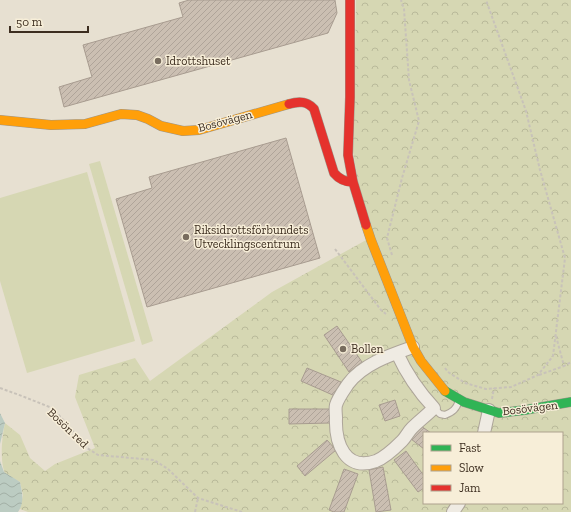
<svg xmlns="http://www.w3.org/2000/svg" width="571" height="512" viewBox="0 0 571 512" font-family="'Zilla Slab',serif">
<style>
.forest{fill:url(#forest-crowns);fill-rule:evenodd}
.pitch{fill:#d6d7b3}
.water{fill:url(#water-waves)}
.building{fill:url(#building-hatch);stroke:#a89c90}
.lines{fill:none;stroke-linecap:round;stroke-linejoin:round}
.lane-casing{stroke:#ada599;stroke-width:8}
.street-casing{stroke:#ada599;stroke-width:14}
.fast-casing{stroke:#9c958a;stroke-width:10}
.slow-casing{stroke:#9c958a;stroke-width:10}
.jam-casing{stroke:#9c958a;stroke-width:10}
.path{stroke:#c8c2b9;stroke-width:2;stroke-dasharray:3 2;stroke-linecap:butt}
.lane{stroke:#efebe3;stroke-width:6}
.street{stroke:#efebe3;stroke-width:12}
.fast{stroke:#30b455;stroke-width:9}
.slow{stroke:#ff9f0a;stroke-width:9}
.jam{stroke:#e5322d;stroke-width:9}
.poi-dot{fill:#786c5e;stroke:#f7eed8;stroke-width:1.5}
.labels{text-anchor:middle;stroke-width:3;stroke-linejoin:round;paint-order:stroke}
.poi-label{font-size:12px;fill:#3d2e20;stroke:#f7eed8;text-anchor:start}
.street-label{font-size:12px;fill:#3d2e20;stroke:#f7eed8}
</style>
<defs>
<pattern id="forest-crowns" width="20" height="18" patternUnits="userSpaceOnUse"><rect width="20" height="18" fill="#d6d7b3"/><path d="M2 6a3 3 0 1 1 6 0M12 15a3 3 0 1 1 6 0" fill="none" stroke="#b9b99a"/></pattern>
<pattern id="water-waves" width="16" height="10" patternUnits="userSpaceOnUse"><rect width="16" height="10" fill="#bcccc2"/><path d="M0 5q4-4 8 0t8 0" fill="none" stroke="#a2b0a6"/></pattern>
<pattern id="building-hatch" width="6" height="6" patternUnits="userSpaceOnUse"><rect width="6" height="6" fill="#cbbfb2"/><path d="M-1 1l2-2M0 6l6-6M5 7l2-2" fill="none" stroke="#afa499"/></pattern>
</defs>
<rect width="100%" height="100%" fill="#e7e0d1"/>
<path class="forest" d="M356,0H571V512H28L20,509L23,495L20,482C15,479 6,476 4,471C0,458 2,437 5,423L20,435L30,458L45,471L55,464L95,448L75,397L79,375L135,358L150,381L272,292L368,239L353,152ZM424,433H562V503H424Z"/>
<path class="pitch" d="M100,161L153,341L142,345L89,164Z
M87,172L135,341L27,373L0,281V198Z"/>
<path class="water" d="M0,413L5,423L0,444Z
M0,461L4,472L20,482C22,492 25,502 18,512H0Z"/>
<path class="building" d="M189,0H335L337,13L328,33L64,107L59,87L92,77L83,45L183,17L179,3Z
M286,138L320,258L147,307L116,199L152,188L149,177Z
M337,326L362,362L349,372L324,335Z
M307,368L341,382L335,396L301,381Z
M395,400L400,416L385,421L379,405Z
M289,409H330V423L289,424Z
M421,426L431,433H424V449L411,439Z
M327,440L336,450L305,476L297,466Z
M406,451L424,476V488L418,492L394,460Z
M383,467L391,510L376,512L369,470Z
M344,469L358,474L344,512H334L329,510Z"/>
<g class="lines">
<g class="lane-casing">
<path id="lane" d="M434,408L440,414L445,415C453,412 456,409 459,401"/>
</g>
<g class="street-casing">
<path id="street" d="M397,353C407,375 418,391 434,408C427,415 419,421 412,428C408,432 406,437 402,441C395,448 386,457 376,461C345,472 335,443 336,418C336,414 335,409 336,405C338,398 344,390 348,384C363,364 390,355 413,347
M484,433L489,410
M453,512L459,503"/>
</g>
<g class="fast-casing">
<path id="fast" d="M445,391L464,402L499,413L525,410L571,402"/>
</g>
<g class="slow-casing">
<path id="slow" d="M0,120L51,125L85,124L121,114L137,115L148,119L161,126L183,131L199,130L289,104
M366,225L371,240L413,347L421,361L445,391"/>
</g>
<g class="jam-casing">
<path id="jam" d="M350,0V97L348,155L353,182L366,225
M289,104C299,101 307,101 314,109L334,173C339,179 345,182 353,182"/>
</g>
<path class="path" d="M335,249L381,310L386,314
M392,255L387,238L402,178L419,121L409,80L404,9L401,0
M556,336L564,366L571,362
M445,368L448,372L465,383L486,389L511,387L538,375L553,356L565,258L540,170L526,111L486,0
M539,375L564,366
M0,388L22,396L52,408L68,425L84,446L98,455L154,460L168,469L198,498L242,512
M492,399L494,388
M195,512L198,498"/>
<use href="#lane" class="lane"/>
<use href="#street" class="street"/>
<use href="#fast" class="fast"/>
<use href="#slow" class="slow"/>
<use href="#jam" class="jam"/>
</g>
<g class="poi-dot">
<circle cx="158" cy="61" r="4"/>
<circle cx="186" cy="237" r="4"/>
<circle cx="343" cy="349" r="4"/>
</g>
<g class="labels">
<g class="poi-label">
<text x="166" y="65">Idrottshuset</text>
<text x="194" y="234">Riksidrottsförbundets<tspan x="194" dy="14">Utvecklingscentrum</tspan></text>
<text x="351" y="353">Bollen</text>
</g>
<g class="street-label">
<text transform="translate(225 121) rotate(-15)" y="4">Bosövägen</text>
<text transform="translate(530 408) rotate(-7)" y="4">Bosövägen</text>
<text transform="translate(68 428) rotate(44)" y="4">Bosön red</text>
</g>
</g>
<rect x="423" y="432" width="140" height="72" fill="#f7eed8" stroke="#ada18e"/>
<rect x="431" y="445" width="20" height="6" fill="#30b455" stroke="#ada18e"/>
<text x="459" y="452" font-size="12" fill="#3d2e20">Fast</text>
<rect x="431" y="465" width="20" height="6" fill="#ff9f0a" stroke="#ada18e"/>
<text x="459" y="472" font-size="12" fill="#3d2e20">Slow</text>
<rect x="431" y="485" width="20" height="6" fill="#e5322d" stroke="#ada18e"/>
<text x="459" y="492" font-size="12" fill="#3d2e20">Jam</text>
<path d="M10 26v6h78v-6" fill="none" stroke="#3d2e20" stroke-width="2"/>
<text x="16" y="26" font-size="12" fill="#3d2e20" stroke="#f7eed8" stroke-width="3" paint-order="stroke">50 m</text>
</svg>
